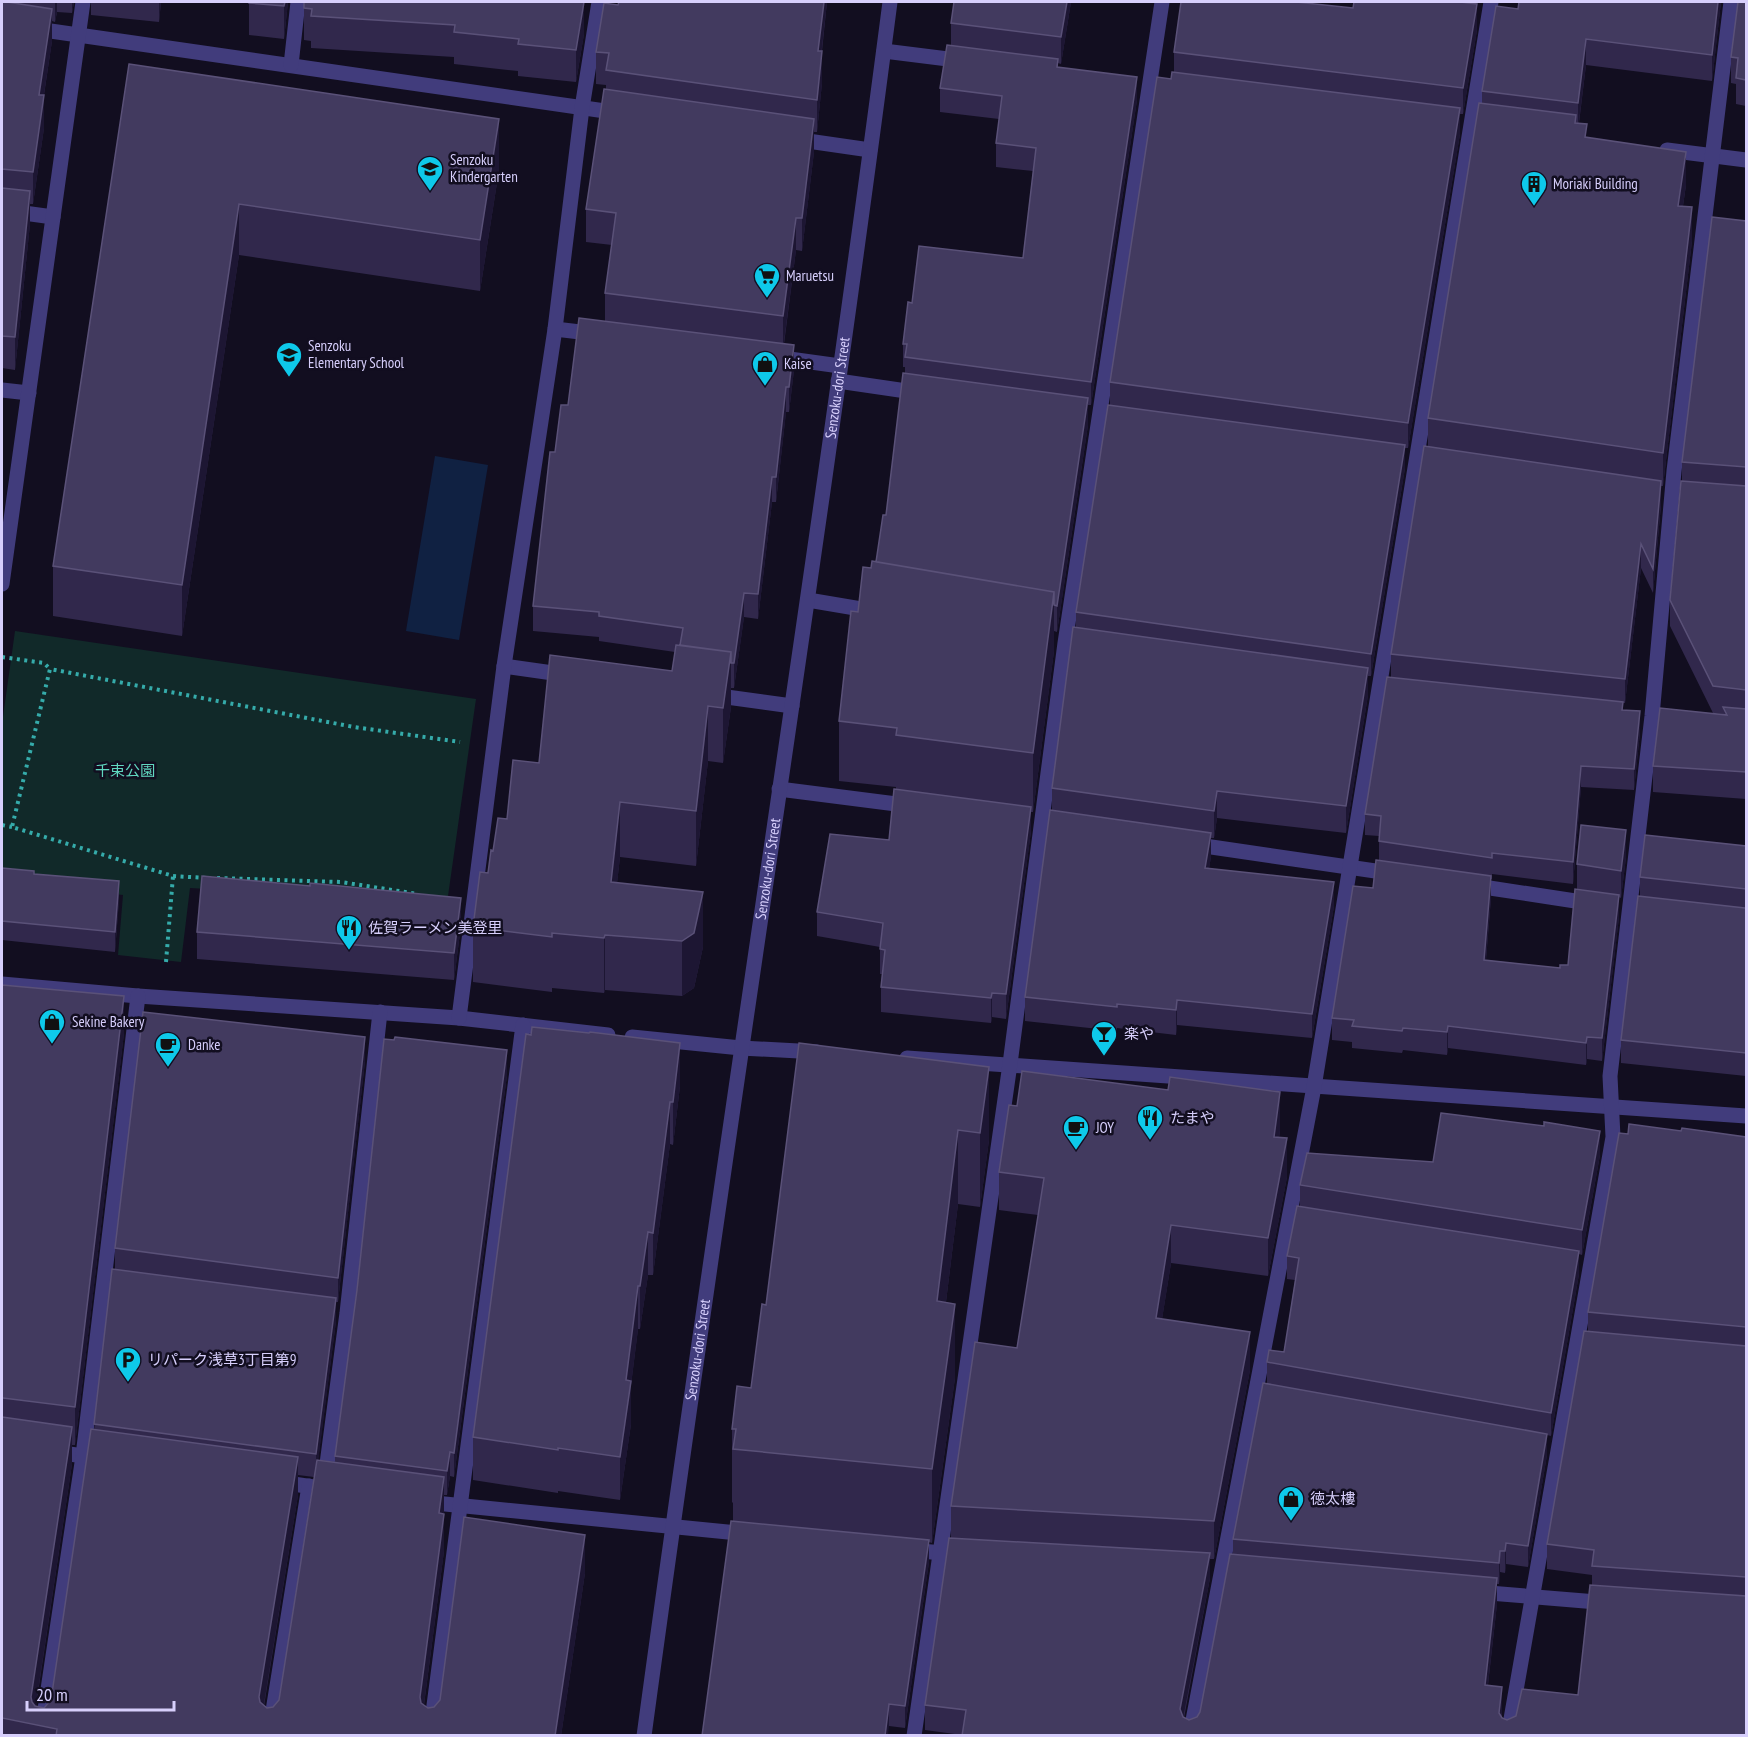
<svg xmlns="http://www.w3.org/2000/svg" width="1748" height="1737" viewBox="0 0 1748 1737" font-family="'PT Sans Narrow','Noto Sans JP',sans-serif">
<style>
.green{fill:#112929}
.water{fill:#102142}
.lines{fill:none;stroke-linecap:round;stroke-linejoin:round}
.path{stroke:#35abaa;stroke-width:4;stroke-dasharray:3 4.5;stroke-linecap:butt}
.minor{stroke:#413c7c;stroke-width:15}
.wall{fill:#31284c;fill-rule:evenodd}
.shaded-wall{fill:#1d1633}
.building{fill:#423a5f;stroke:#5a5178;stroke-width:1.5}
.labels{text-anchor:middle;stroke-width:5;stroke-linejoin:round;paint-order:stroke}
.poi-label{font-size:15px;fill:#d7cffc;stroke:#120e20;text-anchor:start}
.street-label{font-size:15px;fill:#d7cffc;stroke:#120e20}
.park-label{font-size:15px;fill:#60d7c0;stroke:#120e20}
</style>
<rect width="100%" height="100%" fill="#120e20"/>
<path class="green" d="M15,631L476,699L447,903L190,888L181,962L118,955L123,895L2,882V724Z"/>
<path class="water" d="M435,456L488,465L459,640L406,631Z"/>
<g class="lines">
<path class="path" d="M2,657L44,663L50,669
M2,825L12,827
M206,878L173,876L12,827L50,669L354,727L460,742
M217,878L341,882L418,894
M166,962L173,876"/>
<g class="minor">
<path d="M2,24L619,113"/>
<path d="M884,51L964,61"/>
<path d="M291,65L298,2"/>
<path d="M794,139L870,150"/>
<path d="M1667,150L1746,160"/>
<path d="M2,210L53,217"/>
<path d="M555,329L597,334"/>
<path d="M775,357L840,366"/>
<path d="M838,381L920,393"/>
<path d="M2,390L29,393"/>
<path d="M2,584L83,2"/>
<path d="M808,600L879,612"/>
<path d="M504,666L567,675"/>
<path d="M712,695L792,706"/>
<path d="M779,789L912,806"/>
<path d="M1191,844L1396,874"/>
<path d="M1470,885L1595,904"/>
<path d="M2,984L138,996L459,1018L608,1035"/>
<path d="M459,1018L504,666L555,329L582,108L599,2"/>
<path d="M632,1037L741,1048L817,1052"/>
<path d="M907,1058L1746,1116"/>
<path d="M54,1452L107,1459"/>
<path d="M325,1479L347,1313L380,1012"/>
<path d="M280,1482L333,1490"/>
<path d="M425,1502L748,1534"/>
<path d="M909,1550L966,1555"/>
<path d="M1477,1592L1609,1603"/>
<path d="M41,1736L83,1456L138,996"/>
<path d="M269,1736L309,1486"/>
<path d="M430,1736L523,1025"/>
<path id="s1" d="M644,1736C722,1157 815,580 890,2"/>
<path d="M914,1736L1010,1064L1065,643L1162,2"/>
<path d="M1190,1736L1314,1087L1491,2"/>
<path d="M1508,1736L1613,1137L1610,1076L1652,716L1674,471L1731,2"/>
</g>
</g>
<path class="wall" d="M2,2H74L72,13L57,12L55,22L52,21V41L44,95V128L33,204H30V224L15,370L2,368Z
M91,2H161L159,22L91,15Z
M249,2H288L284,39L249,35Z
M827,2L822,51V83L817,132H814V152L802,251L796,250L784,344L794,370L789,412H786L776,502H772L758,619L744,617L734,688H731V707L723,763L708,761L696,866L620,857L617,883L703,947L694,988L682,996L605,990L604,993L552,988V992L473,982V927L493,851L507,819L539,763L672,671L675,652L599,641V637L533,631V606L555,452L568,405L605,321V293L612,245L586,242V209L606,89V85L596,84V52L618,5Z
M954,2H1071L1061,64L1058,63V67L1137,100L1091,405H1088V425L1057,632L1054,631V651L1033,812H1031V831L1006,1019L992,1017L991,1023L881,1012V987L882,974H880V947L817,936V912L889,840L896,790V787L839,781V721L858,612L871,568L876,562L886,515L905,374V367H903V344L912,303L1023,258L1033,171L996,167V143L999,119L940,112V88L951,46V23Z
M1519,2H1721L1712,81L1586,65L1579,123L1587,138L1686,185L1683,206L1692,241L1663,486H1661V505L1653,593L1641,568L1625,703H1623V710L1640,732L1634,790L1581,787L1573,884L1492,874V879H1491V898L1486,960L1560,968L1568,965L1577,889V864L1626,857L1621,898L1619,897V917L1602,1061L1587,1059L1586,1065L1448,1048L1447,1055L1403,1050L1402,1053L1352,1048V1042L1332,1040V1018L1373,888L1379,860V836L1365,835V814L1391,677V654L1428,446V418L1482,103V91L1518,9Z
M1746,2V106L1736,104V84L1731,83V57Z
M304,8L584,34L576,82L518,76V71L454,64V57L311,48V41L304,40Z
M1477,30L1463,114H1460V134L1408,448H1405V468L1371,676H1368V695L1346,833L1217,818L1214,838H1211V857L1209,868L1334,906L1312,1038L1177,1025L1176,1035L1117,1028V1031L1025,1021V997L1052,810V788L1076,627V612L1110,405V382L1171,79L1174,72V52Z
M129,64L499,170L480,291L239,255L182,636L53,616V566Z
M1746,221V799L1653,792V766L1723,714L1713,713L1670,626V600L1682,481V462Z
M1746,846V1076L1621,1063V1040L1640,897V877Z
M2,868L34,874L119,900L115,952L2,940Z
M461,925L454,980L197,959V932Z
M2,985L124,1033L75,1445H72V1464L36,1706L44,1708L51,1700L94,1430L115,1269V1248L365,1061L338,1302H336V1321L318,1460L335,1462V1456L507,1075L454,1477L450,1476L447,1495H444V1551L424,1705L428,1708L434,1707L585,1573L561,1736H2ZM298,1475L314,1477L279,1700L273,1707L267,1708L264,1706L298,1495Z
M526,1034L680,1086L673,1145L670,1144L653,1275H648L640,1329H638L631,1385V1424L620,1500L558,1491V1493L473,1480V1437Z
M989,1067V1140L980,1207L958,1204L946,1302L955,1378L932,1543L929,1542V1562L905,1728L889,1726L733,1521V1503L732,1502V1429L751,1388L766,1305Z
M1280,1130L1279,1138L1287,1177L1268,1276L1171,1263L1162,1319L1250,1370L1214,1559H1210V1578L1184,1718L1189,1720L1197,1717L1200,1712L1233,1554V1539L1267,1384V1362L1284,1352L1295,1280L1287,1279V1256L1300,1207V1185L1433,1162L1600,1155L1582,1255L1579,1254V1274L1551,1436L1547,1435V1455L1528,1567L1506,1564L1505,1573L1500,1572L1499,1584H1497V1604L1488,1685L1502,1712V1717L1507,1720L1578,1695L1592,1585V1575L1547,1569V1544L1588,1331V1312L1628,1134L1681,1131L1746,1137V1736L962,1735L925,1730V1705L951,1538V1506L1017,1348L1038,1215L999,1210V1172Z"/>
<path class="shaded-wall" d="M55,2H57V12L55,22Z
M72,2H74L72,13Z
M159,2H161L159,22Z
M285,2H288L284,39V6Z
M584,2V34L576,82V50Z
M824,2H827L818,83V51Z
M1067,2H1071L1061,64V37Z
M1718,2H1721L1712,81V55Z
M1477,4V30L1463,114V88Z
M52,9V41L39,127V95Z
M1586,39V65L1578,129V103Z
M822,51V83L817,132V100Z
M1137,77V100L1091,405V382Z
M44,95V128L33,204V172Z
M1460,108V134L1408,448V423Z
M499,119V170L480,291V240Z
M814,119V152L802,251V218Z
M1686,152V185L1678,239V206Z
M3,168V200L2,201V169Z
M30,191V224L15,370V337Z
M239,204V255L182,636V585Z
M1692,207V241L1663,486V453Z
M796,218V250L783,349V316Z
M794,345V370L789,412V387Z
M786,387V412L776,502V477Z
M1088,398V425L1057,632V606Z
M1405,445V468L1371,676V654Z
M772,477V502L758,619V594Z
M1661,481V505L1653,593V569Z
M1641,544V568L1625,703V679Z
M1054,592V651L1033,812V753Z
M744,593V617L734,688V663Z
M731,652V707L723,763V708Z
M1368,668V695L1346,833V806Z
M708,706V761L696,866V811Z
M1640,711V732L1634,790V769Z
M1581,766V787L1573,884V862Z
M1217,791V818L1214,838V811Z
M620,802V857L611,937V882Z
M1031,807V831L1006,1019V994Z
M1626,830V857L1621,898V871Z
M1211,833V857L1205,892V868Z
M1491,876V898L1484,982V960Z
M119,881V900L115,952V932Z
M1334,882V906L1312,1038V1014Z
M703,892V947L694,988L682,996V941Z
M1619,895V917L1602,1061V1038Z
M461,898V925L454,980V953Z
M605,935V990L604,993V938Z
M992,993V1017L991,1023V998Z
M124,996V1033L75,1445V1407Z
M1177,1000V1025L1176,1035V1010Z
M1448,1026V1048L1447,1055V1032Z
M365,1037V1061L338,1302V1278Z
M1587,1037V1059L1586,1065V1043Z
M680,1043V1086L673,1145V1102Z
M507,1050V1075L454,1477V1453Z
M989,1067V1140L980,1207V1133Z
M1280,1092V1130L1274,1176V1137Z
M670,1102V1144L653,1275V1233Z
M958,1130V1204L937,1375V1301Z
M1600,1131V1155L1582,1255V1230Z
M1287,1138V1177L1268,1276V1238Z
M1171,1225V1263L1156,1357V1318Z
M648,1232V1275L640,1329V1286Z
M1579,1251V1274L1551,1436V1413Z
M638,1286V1329L631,1385V1424L620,1500V1457L626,1380Z
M336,1298V1321L316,1478V1454Z
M955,1304V1378L932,1543V1469Z
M1250,1332V1370L1214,1559V1521Z
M2,1398H3V1435L2,1436Z
M72,1427V1464L33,1724L31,1697Z
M1547,1434V1455L1528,1567V1546Z
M450,1452V1476L447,1495V1471Z
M298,1457V1495L259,1734V1697Z
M444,1477V1551L420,1735V1697L439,1513Z
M585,1535V1573L561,1736H555Z
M929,1540V1562L905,1728V1706Z
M1506,1543V1564L1505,1573V1551Z
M1500,1551V1572L1499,1584V1563Z
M1210,1553V1578L1180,1734V1709Z
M1497,1578V1604L1485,1710V1685Z
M1502,1687V1712L1499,1736V1713Z
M889,1704V1726L888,1736H885Z"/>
<path class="building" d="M2,2H7L52,9L39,95H44L33,172L2,169Z
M249,2H285L284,6L249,3Z
M304,2H584L576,50L518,44L519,39L454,32L455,25L311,16L312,9L304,8Z
M619,2H824L818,51H822L817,100L606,70L609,53L596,52L604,3L618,5Z
M954,2H1067L1061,37L951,23Z
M1181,2H1296L1353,8L1354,2H1460L1477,4L1463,88L1174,52Z
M1519,2H1718L1712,55L1586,39L1578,103L1482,91L1496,6L1518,9Z
M1738,2H1746V80L1736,78L1738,58L1731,57Z
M947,45L1058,59L1057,67L1137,77L1091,382L905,357L907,344H903L908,302L912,303L919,246L1023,258L1036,148L996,143L1002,96L940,88Z
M129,64L499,119L480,240L239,204L182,585L53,566Z
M1172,72L1460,108L1408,423L1110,382L1157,77L1171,79Z
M604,89L814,119L802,218H796L783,316L605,293L616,213L586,209Z
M1479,103L1576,115L1575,123L1587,124L1585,137L1686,152L1678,206L1692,207L1663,453L1428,418Z
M2,188L30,191L15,337L2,336Z
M1712,217L1746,221V467L1682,462Z
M579,318L794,345L789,387H786L776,477H772L758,594L744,593L734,663H731V652L680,645L683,628L599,616V612L533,606L550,452H555L561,405H568Z
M903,373L1088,398L1057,606L1054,605V592L876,562L883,515H886Z
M1108,405L1405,445L1371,654L1076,612Z
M1424,446L1661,481L1653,569L1641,544L1625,679L1391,654Z
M1681,481L1746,486V690L1713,686L1670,600Z
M872,561L1054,592L1033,753L896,735L897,728L839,721L851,611L858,612L863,567L871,568Z
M1073,627L1368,668L1346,806L1217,791L1214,811L1052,788Z
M676,645L731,652L723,708L708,706L696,811L620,802L611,882L703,892L694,933L682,941L605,935L604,938L552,933V937L473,927L480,872L488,873L491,850L493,851L498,818L507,819L513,760L539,763L550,655L672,671Z
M1387,677L1623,702L1622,710L1640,711L1634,769L1581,766L1573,862L1492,853V858L1379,841L1381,816L1365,814Z
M1723,707L1746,709V772L1653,766L1660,708L1727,715Z
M894,789L1031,807L1006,994L992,993L991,998L881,987L885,950L880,949L883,923L817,912L830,834L889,840Z
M1050,810L1211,833L1205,868L1334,882L1312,1014L1177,1000L1176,1010L1117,1004V1007L1025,997Z
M1581,825L1626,830L1621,871L1577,864Z
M1645,835L1746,846V889L1640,877Z
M1376,860L1491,876L1484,960L1560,968V965H1568L1575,889L1619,895L1602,1038L1587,1037L1586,1043L1448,1026L1447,1032L1403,1028L1402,1031L1352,1026L1354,1020L1332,1018L1353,886L1373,888Z
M2,868L34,871V874L119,881L115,932L2,921Z
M202,876L310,886V883L461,898L454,953L197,932Z
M1638,896L1745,908H1746V1053L1621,1040Z
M2,985L124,996L75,1407L3,1398H2Z
M143,1012L365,1037L338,1278L115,1248Z
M532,1027L589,1033L590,1032L680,1043L673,1102H670L653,1233L648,1232L640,1286H638L626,1380L631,1381L620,1457L558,1448V1450L473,1437L526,1034L531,1035Z
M395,1037L507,1050L454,1453L450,1452L447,1471L335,1456L357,1290L384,1039L394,1040Z
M799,1043L989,1067L980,1133L958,1130L937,1301L955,1304L932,1469L733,1449L736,1429H732L737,1386L751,1388L762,1304L766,1305Z
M1022,1071L1168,1090L1170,1077L1280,1092L1274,1137L1287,1138L1268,1238L1171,1225L1156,1318L1250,1332L1214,1521L951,1506L975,1342L1017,1348L1044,1178L999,1172L1009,1105L1017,1106Z
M1441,1113L1544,1126V1122L1600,1131L1582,1230L1300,1185L1307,1153L1433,1162Z
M1629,1124L1681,1131L1682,1128L1746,1137V1327L1588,1312L1619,1133L1628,1134Z
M1297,1206L1579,1251L1551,1413L1267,1362L1269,1350L1284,1352L1299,1258L1287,1256Z
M112,1269L336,1298L316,1454L94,1424Z
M1584,1331L1746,1346V1577L1592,1566L1594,1550L1547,1544Z
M1263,1383L1547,1434L1528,1546L1506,1543L1505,1551H1500L1499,1563L1233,1539Z
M2,1417L72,1427L31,1697L32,1702L35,1706L44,1708L51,1700L91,1429L298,1457L259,1697L260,1702L267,1708L273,1707L279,1700L317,1460L444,1477L439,1513L444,1514L420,1697L421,1703L428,1708L434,1707L440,1700L464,1517L585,1535L555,1736H56L57,1729L2,1718Z
M731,1521L929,1540L905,1706L889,1704L885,1736H702Z
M949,1538L1210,1553L1180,1709L1183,1717L1189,1720L1197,1717L1200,1712L1230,1554L1497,1578L1485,1685L1502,1687L1499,1713L1502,1718L1507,1720L1516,1716L1522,1689L1578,1695L1590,1585L1746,1596V1736H962L966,1710L925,1705Z"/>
<defs>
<g id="school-pin" transform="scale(1.35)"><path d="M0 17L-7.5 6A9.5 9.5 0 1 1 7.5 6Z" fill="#0ec9ea" stroke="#120e20"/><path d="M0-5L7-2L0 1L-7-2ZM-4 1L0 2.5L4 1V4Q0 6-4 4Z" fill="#111"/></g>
<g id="building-pin" transform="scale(1.35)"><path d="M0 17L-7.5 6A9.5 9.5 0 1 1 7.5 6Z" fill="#0ec9ea" stroke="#120e20"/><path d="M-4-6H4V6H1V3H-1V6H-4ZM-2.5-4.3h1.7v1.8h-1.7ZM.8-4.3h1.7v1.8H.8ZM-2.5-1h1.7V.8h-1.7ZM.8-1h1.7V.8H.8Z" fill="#111"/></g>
<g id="supermarket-pin" transform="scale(1.35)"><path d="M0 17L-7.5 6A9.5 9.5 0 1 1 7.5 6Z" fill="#0ec9ea" stroke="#120e20"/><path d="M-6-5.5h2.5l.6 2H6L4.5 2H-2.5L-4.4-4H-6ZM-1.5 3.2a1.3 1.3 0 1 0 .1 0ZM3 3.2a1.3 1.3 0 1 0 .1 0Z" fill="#111"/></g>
<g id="shop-pin" transform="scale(1.35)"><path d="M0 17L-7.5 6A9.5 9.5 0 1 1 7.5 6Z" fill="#0ec9ea" stroke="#120e20"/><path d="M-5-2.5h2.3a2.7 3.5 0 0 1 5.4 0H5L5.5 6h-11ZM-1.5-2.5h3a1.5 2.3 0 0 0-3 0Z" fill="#111"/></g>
<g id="restaurant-pin" transform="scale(1.35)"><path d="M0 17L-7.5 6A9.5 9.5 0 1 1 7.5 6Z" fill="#0ec9ea" stroke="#120e20"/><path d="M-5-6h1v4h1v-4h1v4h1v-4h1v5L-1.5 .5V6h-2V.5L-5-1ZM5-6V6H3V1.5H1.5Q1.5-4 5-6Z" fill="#111"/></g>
<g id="bar-pin" transform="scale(1.35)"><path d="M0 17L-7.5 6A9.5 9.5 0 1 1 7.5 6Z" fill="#0ec9ea" stroke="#120e20"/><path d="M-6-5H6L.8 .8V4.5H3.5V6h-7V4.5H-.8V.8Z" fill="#111"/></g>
<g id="cafe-pin" transform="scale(1.35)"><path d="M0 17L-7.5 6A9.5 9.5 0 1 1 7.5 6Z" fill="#0ec9ea" stroke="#120e20"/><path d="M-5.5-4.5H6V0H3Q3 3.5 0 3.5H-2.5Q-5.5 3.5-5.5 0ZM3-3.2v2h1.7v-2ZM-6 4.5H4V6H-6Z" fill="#111"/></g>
<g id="parking-pin" transform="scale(1.35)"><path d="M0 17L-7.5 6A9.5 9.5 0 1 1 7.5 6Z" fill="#0ec9ea" stroke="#120e20"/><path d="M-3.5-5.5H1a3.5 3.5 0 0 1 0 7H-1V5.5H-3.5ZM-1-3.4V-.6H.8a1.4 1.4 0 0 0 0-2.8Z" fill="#111"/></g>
</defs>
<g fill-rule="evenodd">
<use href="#school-pin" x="430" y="169"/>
<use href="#building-pin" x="1534" y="184"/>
<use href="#supermarket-pin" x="767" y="276"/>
<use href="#school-pin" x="289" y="355"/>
<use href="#shop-pin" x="765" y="364"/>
<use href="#restaurant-pin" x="349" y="928"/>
<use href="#shop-pin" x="52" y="1022"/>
<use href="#bar-pin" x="1104" y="1034"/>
<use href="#cafe-pin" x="168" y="1045"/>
<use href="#restaurant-pin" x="1150" y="1118"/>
<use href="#cafe-pin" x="1076" y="1128"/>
<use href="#parking-pin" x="128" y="1360"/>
<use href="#shop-pin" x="1291" y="1499"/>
</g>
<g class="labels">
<g class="poi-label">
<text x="450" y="165">Senzoku<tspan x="450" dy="17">Kindergarten</tspan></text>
<text x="1553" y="189">Moriaki Building</text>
<text x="786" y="281">Maruetsu</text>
<text x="308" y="351">Senzoku<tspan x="308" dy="17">Elementary School</tspan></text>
<text x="784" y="369">Kaise</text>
<text x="368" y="933">佐賀ラーメン美登里</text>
<text x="72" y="1027">Sekine Bakery</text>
<text x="1124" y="1039">楽や</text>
<text x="188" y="1050">Danke</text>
<text x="1170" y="1123">たまや</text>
<text x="1096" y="1133">JOY</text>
<text x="148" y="1365">リパーク浅草3丁目第9</text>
<text x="1310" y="1504">徳太樓</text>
</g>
<g class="street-label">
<text dy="5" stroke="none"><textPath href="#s1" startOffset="1362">Senzoku-dori Street</textPath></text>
<text dy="5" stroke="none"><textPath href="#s1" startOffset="876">Senzoku-dori Street</textPath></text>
<text dy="5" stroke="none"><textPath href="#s1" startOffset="390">Senzoku-dori Street</textPath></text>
</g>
<g class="park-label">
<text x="125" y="776">千束公園</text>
</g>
</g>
<rect width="1748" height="1737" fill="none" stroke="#d7cffc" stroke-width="6"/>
<path d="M27 1701v9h147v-9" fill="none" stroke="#d7cffc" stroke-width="3"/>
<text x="36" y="1701" font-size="18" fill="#d7cffc" stroke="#120e20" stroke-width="4.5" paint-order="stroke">20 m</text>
</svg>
